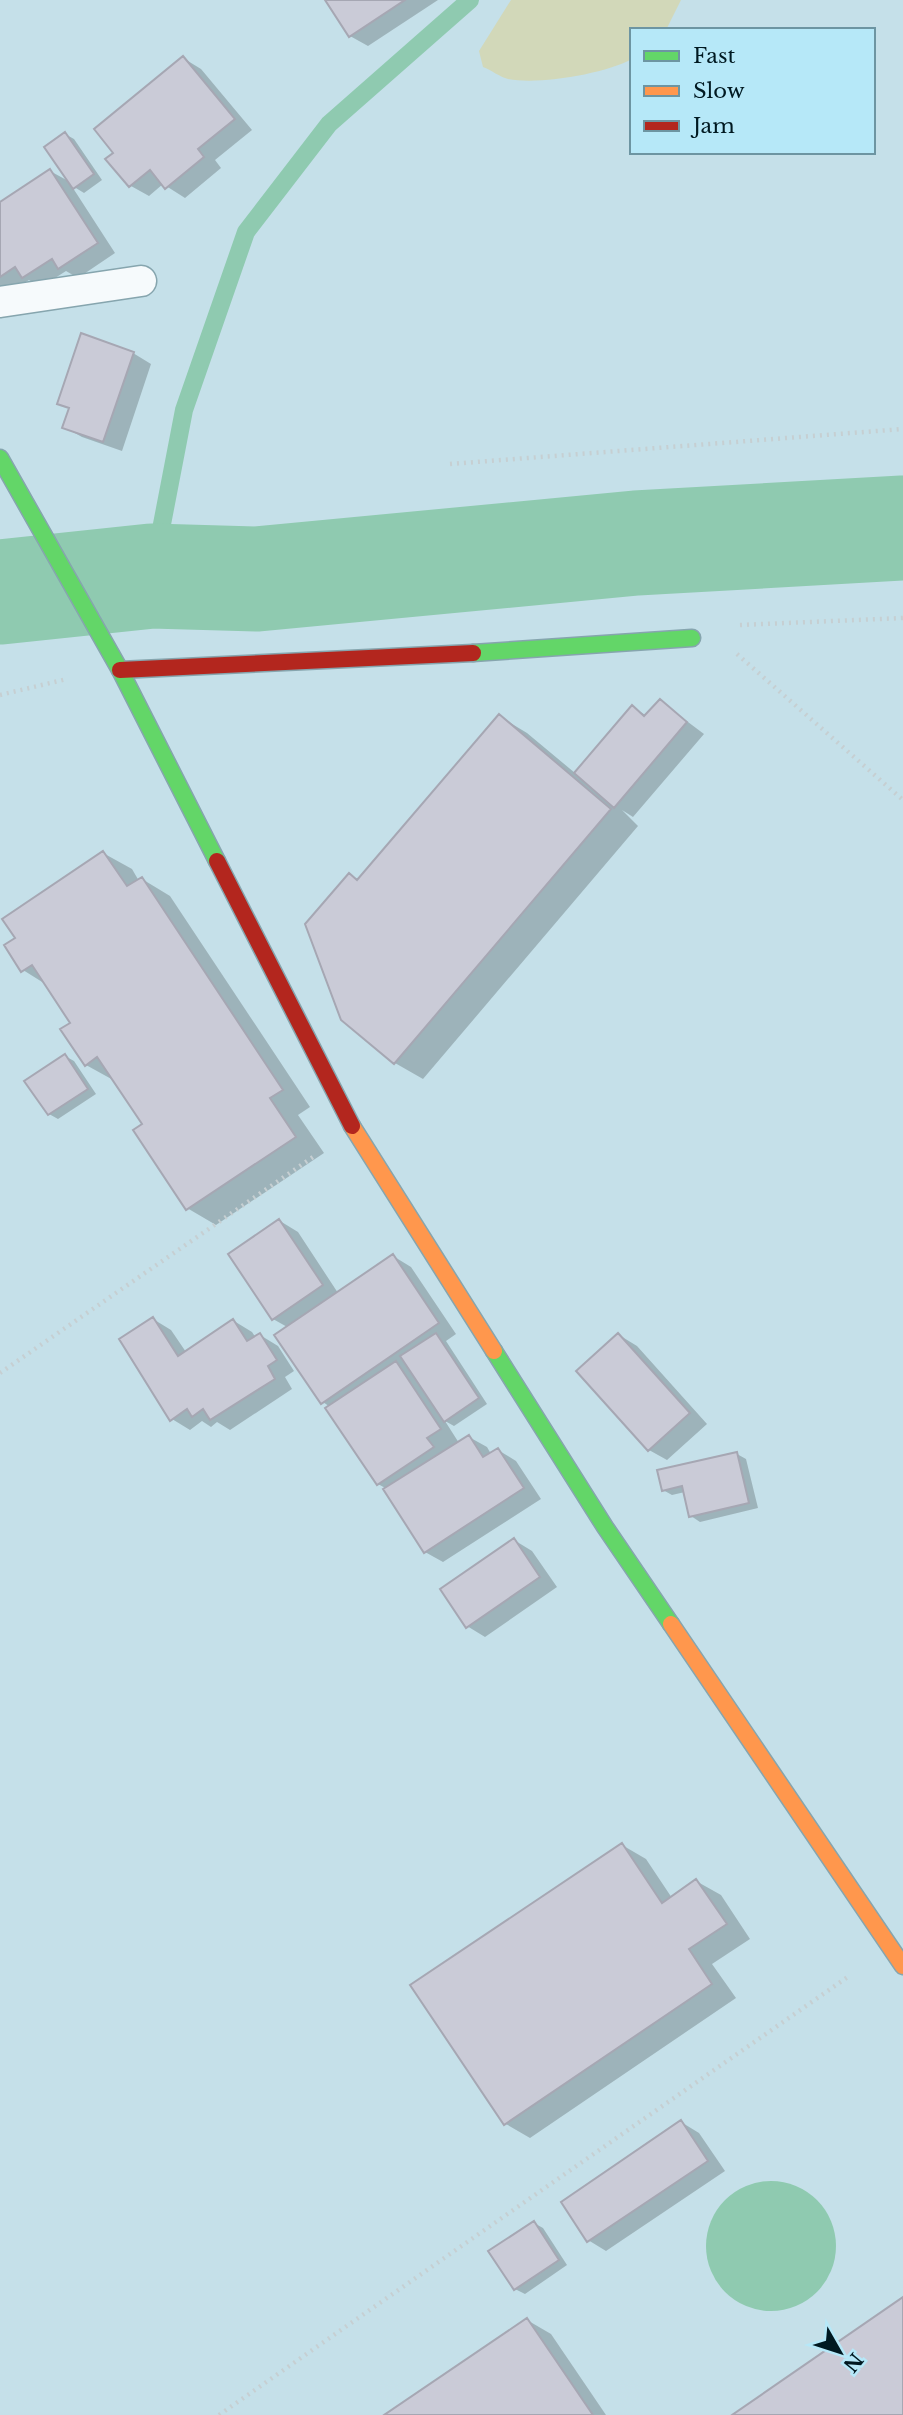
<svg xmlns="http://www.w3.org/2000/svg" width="903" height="2415" viewBox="0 0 903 2415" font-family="'Libre Baskerville',serif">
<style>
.green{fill:#d2d8b9}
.water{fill:#8fcab0}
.shadow{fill:#0003}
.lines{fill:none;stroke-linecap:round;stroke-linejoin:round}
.stream{stroke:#8fcab0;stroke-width:18}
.river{stroke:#8fcab0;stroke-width:105}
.building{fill:#cacbd7;stroke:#a6a7b3;stroke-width:2}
.lane-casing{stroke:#86a5ae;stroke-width:33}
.fast-casing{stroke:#86a5ae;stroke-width:19}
.slow-casing{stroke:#86a5ae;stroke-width:19}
.jam-casing{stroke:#86a5ae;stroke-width:19}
.path{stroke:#c6cfd2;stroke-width:4.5;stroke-dasharray:2 5;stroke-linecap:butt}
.lane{stroke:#f6fafc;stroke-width:30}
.fast{stroke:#63d668;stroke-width:16}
.slow{stroke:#ff974d;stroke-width:16}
.jam{stroke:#b3261e;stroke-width:16}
</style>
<rect width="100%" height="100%" fill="#c5e0e9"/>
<path class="green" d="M511,0H681L666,30H632V59C604,74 539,85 508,79C500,77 491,70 483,67L479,51Z"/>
<path class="water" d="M706 2246a65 65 0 1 1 130 0a65 65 0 1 1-130 0Z"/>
<path class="shadow" d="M327,0H438L368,46L350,36Z
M183,58L201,69L252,130L215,160L221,168L185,198L163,184L149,196L131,186L108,159Z
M65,134L74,139L102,180L84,193L71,185L115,253L78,278L66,271L41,287L29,280L6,294L0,291V204L50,171L72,183Z
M133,353L151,364L122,451L82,437L64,427L71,410L59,403Z
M660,701L704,734L633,817L622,810L638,826L423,1079L395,1063L349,875L359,881L499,716L527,733L575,773L632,707L647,716Z
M103,853L132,869L139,881L142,879L170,896L310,1107L298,1115L324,1153L216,1225L187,1208L144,1125L115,1081L86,1065L73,1023L47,985L23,970L17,939Z
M65,1056L74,1061L96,1094L58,1119L49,1114Z
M280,1221L298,1232L338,1293L393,1256L411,1267L456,1334L446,1341L487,1404L454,1426L445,1421L459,1443L469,1437L487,1447L491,1454L498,1450L516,1461L541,1499L443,1562L425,1552L387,1489L378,1484L330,1407L323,1402L289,1328L273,1319Z
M153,1319L171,1330L186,1352L234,1321L252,1332L256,1338L260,1335L278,1346L294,1371L285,1377L292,1389L230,1430L217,1422L211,1427L202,1421L190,1430L172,1419Z
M619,1335L637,1346L707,1424L667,1460L649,1450Z
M737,1454L746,1459L758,1508L700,1522L691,1516L685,1492L672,1495L663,1490Z
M514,1540L532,1551L557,1587L485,1637L467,1626Z
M622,1845L646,1859L672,1898L696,1881L721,1895L750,1939L712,1964L736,1998L530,2138L506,2124Z
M681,2122L699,2133L725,2171L606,2251L588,2240Z
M534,2223L543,2228L567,2265L525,2294L515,2289Z
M527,2320L551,2334L606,2415H387Z"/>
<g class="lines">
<path class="stream" d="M152,576L184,410L246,232L329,124L470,0"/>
<path class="river" d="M0,592L152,576L257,579L636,543L903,528"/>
</g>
<path class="building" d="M325,0H405L349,37Z
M183,56L235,119L198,149L204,157L165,189L150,170L129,187L105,159L113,153L94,129Z
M65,132L94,174L73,189L44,147Z
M50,169L98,243L58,269L52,259L22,278L15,267L0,277V202Z
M81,333L134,352L103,442L62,428L69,408L57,404Z
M660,699L687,722L614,808L574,773L632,705L644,716Z
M499,714L611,809L394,1064L341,1020L305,924L349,873L357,880Z
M103,851L127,886L142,877L283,1090L270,1098L296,1137L186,1210L133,1130L142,1124L97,1057L85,1066L60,1029L70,1023L32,965L21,972L4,945L15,938L2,919Z
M65,1054L88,1089L48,1115L24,1081Z
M279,1219L323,1285L272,1320L228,1254Z
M393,1254L439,1323L321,1404L274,1335Z
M153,1317L178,1356L233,1319L247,1341L260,1333L277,1360L268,1366L275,1379L210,1420L203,1409L192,1417L187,1409L170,1421L119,1339Z
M436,1333L479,1398L444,1422L400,1356Z
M618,1333L690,1413L648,1451L576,1371Z
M396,1361L441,1429L427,1438L434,1447L377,1485L325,1408Z
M469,1435L483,1457L498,1448L524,1488L424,1553L383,1489Z
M737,1452L749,1503L689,1517L682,1486L662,1491L657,1470Z
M514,1538L540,1577L466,1628L440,1589Z
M622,1843L662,1903L696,1879L727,1924L689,1949L712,1984L504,2125L410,1985Z
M681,2120L708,2161L587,2242L561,2202Z
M534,2221L559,2260L514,2290L488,2251Z
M903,2297V2415H732Z
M527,2318L593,2415H384Z"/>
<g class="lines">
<g class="lane-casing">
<path id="lane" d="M0,302L141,281"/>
</g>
<g class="fast-casing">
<path id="fast" d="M0,458L120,670L217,861
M473,653L692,638
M494,1351L605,1527L671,1624"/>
</g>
<g class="slow-casing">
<path id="slow" d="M352,1126L494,1351
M671,1624L903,1966"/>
</g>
<g class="jam-casing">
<path id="jam" d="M120,670L473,653
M217,861L352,1126"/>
</g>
<path class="path" d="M450,464L903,429
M740,625L903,618
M737,654L903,800
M0,695L67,679
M0,1373L313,1157
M219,2415L849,1976"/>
<use href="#lane" class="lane"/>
<use href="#fast" class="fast"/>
<use href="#slow" class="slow"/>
<use href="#jam" class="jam"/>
</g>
<rect x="630" y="28" width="245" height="126" fill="#b6e8f8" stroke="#6d95a2" stroke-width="2"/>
<rect x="644" y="51" width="35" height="10" fill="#63d668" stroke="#6d95a2" stroke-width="2"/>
<text x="693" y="63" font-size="21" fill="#001921">Fast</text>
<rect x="644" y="86" width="35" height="10" fill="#ff974d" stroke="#6d95a2" stroke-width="2"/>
<text x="693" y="98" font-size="21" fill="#001921">Slow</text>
<rect x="644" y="121" width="35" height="10" fill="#b3261e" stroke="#6d95a2" stroke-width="2"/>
<text x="693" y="133" font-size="21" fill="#001921">Jam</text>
<g transform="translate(840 2352) rotate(129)" stroke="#b6e8f8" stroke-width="5" paint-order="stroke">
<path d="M0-5L12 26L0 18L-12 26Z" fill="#001921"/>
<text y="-10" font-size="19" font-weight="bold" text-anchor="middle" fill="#001921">N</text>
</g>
</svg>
